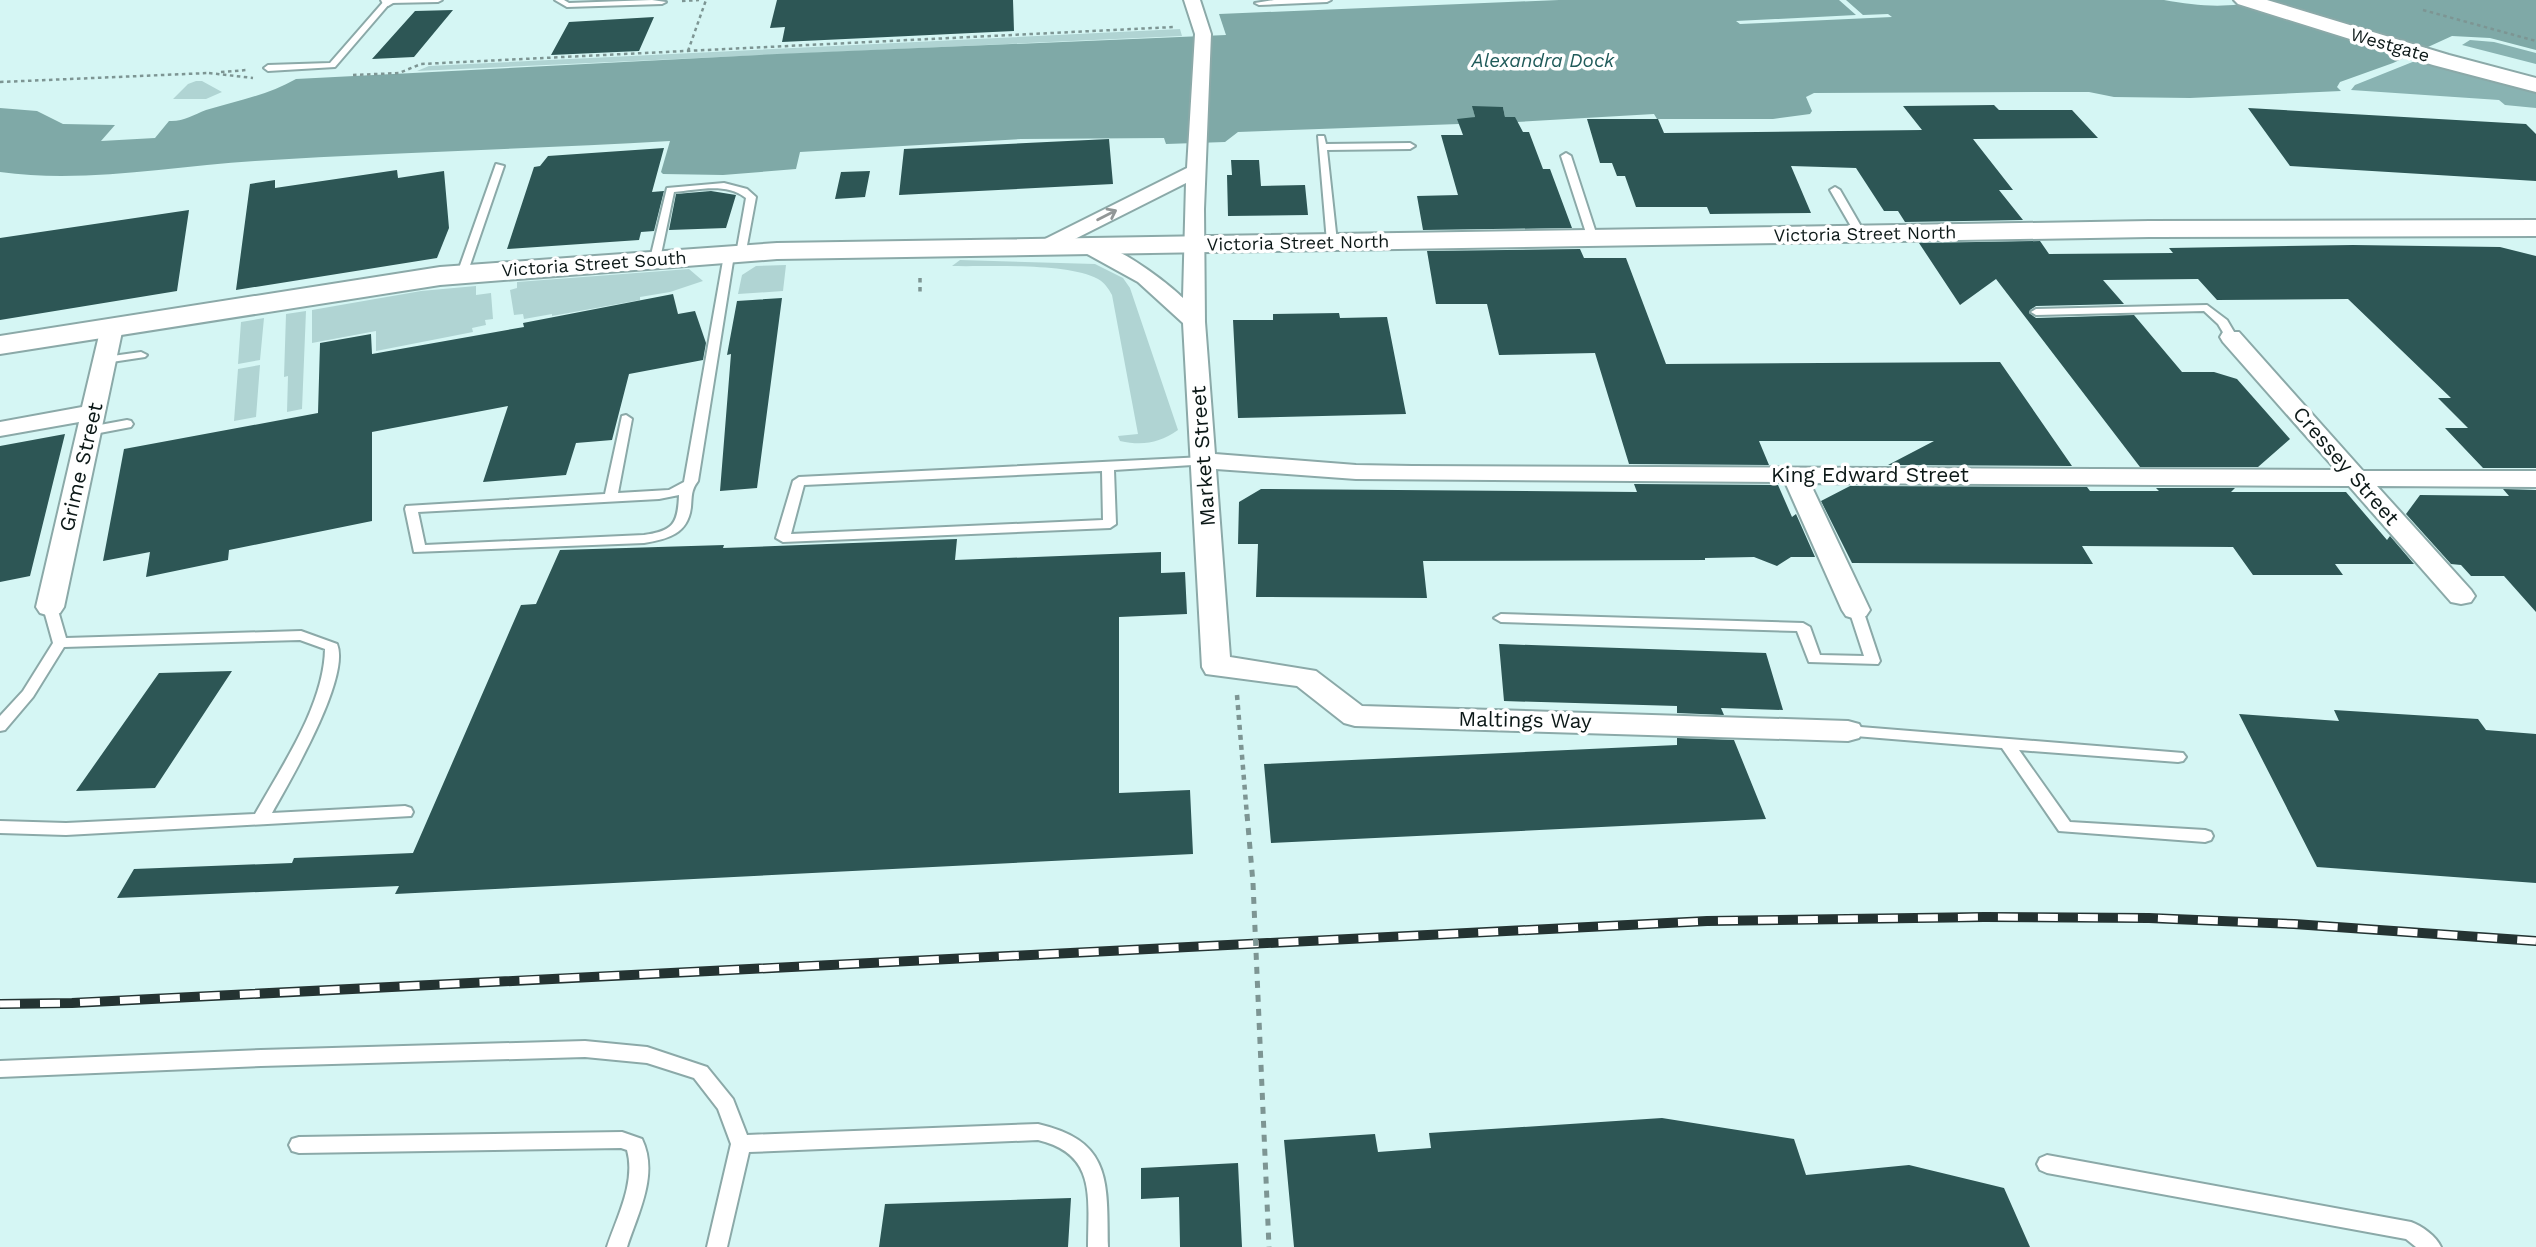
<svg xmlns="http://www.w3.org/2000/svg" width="2536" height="1247" viewBox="0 0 2536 1247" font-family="'Work Sans',sans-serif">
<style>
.green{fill:#b0d4d3}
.forest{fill:#89b3b2}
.water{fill:#7fa9a7}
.pier{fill:#d5f6f4}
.building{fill:#2d5655}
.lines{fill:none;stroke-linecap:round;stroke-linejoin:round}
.service-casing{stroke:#8ba9a8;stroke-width:4}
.minor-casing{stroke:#8ba9a8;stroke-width:4}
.trunk-casing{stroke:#8ba9a8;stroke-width:4}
.path-far3{stroke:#7d9593;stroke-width:2.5;stroke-dasharray:3.5 3.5;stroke-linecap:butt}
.path-far2{stroke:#7d9593;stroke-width:3.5;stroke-dasharray:4.5 4.5;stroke-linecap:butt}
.path-far1{stroke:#7d9593;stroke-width:4.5;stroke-dasharray:5 5;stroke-linecap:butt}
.path{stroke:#7d9593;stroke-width:5;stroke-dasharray:7 7;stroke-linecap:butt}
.service{fill:#fff;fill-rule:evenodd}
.minor{fill:#fff;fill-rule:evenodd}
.trunk{fill:#fff;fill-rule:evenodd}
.rail-casing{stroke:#243332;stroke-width:10}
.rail{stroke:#fff;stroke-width:7;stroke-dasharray:20;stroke-linecap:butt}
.path-bridge{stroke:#7d9593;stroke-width:5;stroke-dasharray:7 7;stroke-linecap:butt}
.oneway{stroke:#929797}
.labels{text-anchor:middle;stroke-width:7;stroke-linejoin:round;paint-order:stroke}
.far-street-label{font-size:18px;fill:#0c1817;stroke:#fff}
.far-water-label{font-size:19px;font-style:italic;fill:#205b5a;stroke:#fff}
.street-label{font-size:21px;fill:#0c1817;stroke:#fff}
</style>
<rect width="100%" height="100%" fill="#d5f6f4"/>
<path class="green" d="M1180,29L1182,36L417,71L429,66Z
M196,81H202L222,92L206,99H173L188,84Z
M960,260L1095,264L1123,278L1130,288L1178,430C1159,443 1143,446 1120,441L1118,436L1138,434L1112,295C1108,288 1105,283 1098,279C1067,262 989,267 952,266Z
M786,265L783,291L738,294L742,275L756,266Z
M689,269L703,281L670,292L640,297V300L552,316V314L524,319L523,314L514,315L510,290L517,288V282Z
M476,286V295L491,293L493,319L485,320L486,325L472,328L473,332L376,351V331L312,343V310L421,291Z
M306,311L302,409L287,412L288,376L284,377L286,314Z
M264,318L260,360L238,364L241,322Z
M260,365L256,417L234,421L238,369Z"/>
<path class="forest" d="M2470,40L2494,42L2536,53V64L2462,45Z
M2420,59L2536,90V108L2505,105L2499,100L2351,90L2355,85Z"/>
<path class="water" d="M1559,0H2164C2198,6 2227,9 2262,0H2536V50L2490,38L2452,36L2393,63L2340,82L2337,87L2341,91L2190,98L2114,97L2089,92H2058L1814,93L1806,97L1812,111L1810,114L1773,119H1657L1654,114L1517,122L1505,117L1503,107L1473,109L1475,117L1459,124L1238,132L1225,142L1166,144L1164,138L1021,139L800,152L796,169L723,175L663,174L661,172L670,141C532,149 393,152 255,161C171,166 84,184 0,172V108L37,111L63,124L115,125L101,141L155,138L169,121C183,122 193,115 206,110C236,101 268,95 296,79L777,54L1226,35L1219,14Z"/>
<path class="pier" d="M1839,0H1846L1863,15L1888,14L1892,17L1740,24L1736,21L1856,15Z"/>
<path class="building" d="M777,0H1013L1014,31L782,42L785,27L770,28Z
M453,10L414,57L372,59L415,11Z
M654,17L639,51L551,55L569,22Z
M1994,105L1999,110H2072L2098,138L1973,139L2013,190H1999L2023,220L1905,222L1898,211H1884L1856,168L1791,166L1811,213L1710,214L1707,207H1636L1625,176H1617L1612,163H1600L1587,119H1658L1664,133L1922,130L1903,106Z
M1472,106L1503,107L1505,117H1515L1523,132H1529L1543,169H1550L1572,228L1423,230L1417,196L1458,195L1441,135H1463L1457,119L1475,117Z
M2248,108L2526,124L2536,134V181L2290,166Z
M1109,139L1113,184L899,195L904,149Z
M664,148L652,192L664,191L654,231L641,232L639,240L507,249L534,167L540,166L548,156Z
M1231,160H1259L1261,186L1305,185L1308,215L1228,216L1227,175H1232Z
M397,170L398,178L444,171L449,228L437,258L236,290L250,184L275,180V188Z
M870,171L865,197L835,199L841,172Z
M711,191L736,195L726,228L669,230L676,194Z
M189,210L177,291L0,320V238Z
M2040,241L2049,254L2173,253L2169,248L2353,245L2500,247L2536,256V468H2483L2445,428H2468L2438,398H2451L2348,299L2217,300L2198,279L2103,280L2124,304L2036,306L2030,310L2029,313L2036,318L2134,315L2182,372H2214L2237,379L2290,439L2258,467H2140L1996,279L1960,305L1919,243Z
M1580,249L1584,258H1626L1666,364L2000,362L2072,466L1888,465L1934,441H1759L1769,465L1629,464L1595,353L1499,355L1487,304H1436L1427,251Z
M673,294L678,314L695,311L706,343L703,360L629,374L612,440L576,443L566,475L483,482L508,406L372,432V521L229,550L228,560L146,577L150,552L103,561L124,449L318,413L320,343L371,334L372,354L524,327L523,323Z
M782,298L757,488L720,491L731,354L727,355L737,301Z
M1339,313L1340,318L1387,317L1406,414L1238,418L1233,320H1273V314Z
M65,434L30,576L0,582V446Z
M1634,484L1778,485L1792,517L1796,514L1815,557H1791L1777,566L1754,557L1705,558V560L1423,561L1427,598L1256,597L1258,544H1238L1239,502L1261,489L1637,492Z
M1850,486L2087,487L2090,491H2159L2156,488H2235L2231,492H2346L2387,540L2390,536L2414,564H2335L2343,575H2253L2233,547L2082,546L2093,564L1852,563L1821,501Z
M2503,489L2536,490V612L2504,576H2471L2461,565L2451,564L2406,514L2420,495L2509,496Z
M957,539L955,560L1161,552V573L1185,572L1187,614L1119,617V793L1190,790L1193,854L395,894L399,886L117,898L134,869L292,863L294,858L413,853L521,605L536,604L560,550L724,545L723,548Z
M1499,644L1766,653L1783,710L1721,708L1724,715L1677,713V706L1504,701Z
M232,671L155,788L76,791L159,673Z
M2334,710L2478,719L2486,730L2536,734V883L2317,867L2239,714L2339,721Z
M1677,738L1734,740L1766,819L1271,843L1264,764L1677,745Z
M1662,1118L1794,1139L1806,1175L1909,1165L2004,1188L2030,1247H1294L1284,1140L1375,1134L1378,1152L1431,1148L1429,1133Z
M1238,1163L1242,1247H1180L1179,1197L1141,1199V1168Z
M1071,1198L1068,1247H879L885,1204Z"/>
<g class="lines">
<g class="service-casing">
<path id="service" d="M385,0H442L438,2L390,3L335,67L268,71L264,68L268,65L330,63Z
M555,0H564L569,3L652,0L666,2L662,4L567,7Z
M1274,0H1331L1327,2L1259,5L1255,3Z
M1318,136H1324L1326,144L1410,143L1415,146L1410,149L1327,150L1337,242L1332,245L1327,242Z
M1566,153L1571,156L1598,239L1597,241L1588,239L1561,156Z
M496,164L504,166L467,274L466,276H458L457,274Z
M724,183L747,189L756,197L745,256L741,257L736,254L746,198C726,182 697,190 674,192L660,259L659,261H651L650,259L667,188Z
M1835,187L1840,190L1866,235L1865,237L1856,235L1830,190Z
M729,252L734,255L698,481C691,490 692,496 691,507C688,534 668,539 644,543L414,552L405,509L406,506L605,494L622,416L626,415L632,419L618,493L669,490L684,482L724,255ZM679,495C678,524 673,531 644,535L425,545L418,512L659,499Z
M2207,305L2227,320L2237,337L2235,339H2227L2218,324L2204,311L2036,315L2031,312L2036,309Z
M141,352L147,355L145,357L105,363L99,360L105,357Z
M127,420L131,421L133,424L131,427L89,435L83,431L89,427Z
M1204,457L1210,461L1208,464L1114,470L1116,524L1110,528L783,542L776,538L793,481L799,477ZM1102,471L1103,520L791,534L804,485Z
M50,603L57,607L66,638L301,631L337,644C351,677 290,781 272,813L405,806L411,808L413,812L411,816L66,835L0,833V821L66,823L255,814C282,766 324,705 325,649L300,640L64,647L33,697L5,730L0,731V716L23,691L53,643L43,607Z
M1856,606L1863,610L1880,661L1878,664L1809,662L1797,631L1501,622L1494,618L1501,614L1803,623L1810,627L1820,655L1864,656L1849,610Z
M1848,726L2183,753L2186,757L2183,761L2178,762L2019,750L2070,822L2205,830L2211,832L2213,836L2211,840L2205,842L2059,831L2002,748L1843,735L1840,731L1843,727Z
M585,1041L647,1047L707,1067L733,1099L747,1135L1038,1124C1112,1141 1107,1181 1108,1247H1088C1088,1197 1097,1154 1038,1140L749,1152L727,1247H707L731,1144L718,1109L694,1078L647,1063L585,1057L261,1066L0,1077V1061L261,1050Z
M622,1132L642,1139C659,1174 638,1213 627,1247H607C617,1217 636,1182 627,1150L621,1148L299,1153L292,1151L289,1145L292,1139L299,1137Z
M2047,1155L2411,1222C2422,1226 2436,1236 2441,1247H2416L2406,1239L2047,1173L2040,1170L2037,1164L2040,1158Z"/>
</g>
<g class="minor-casing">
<path id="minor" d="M381,0H398L388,6L383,4Z
M1184,0H1200L1211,34L1204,209L1205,322L1215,454L1356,465L1412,466L2336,470L2223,342L2220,337L2223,332H2239L2363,471H2536V487L2377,486L2471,590L2475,596L2471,602L2461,604L2451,602L2349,486L1810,483L1870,610L1866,616L1856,619L1846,616L1842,610L1785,482L1356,479L1216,469L1230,657L1316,671L1362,706L1848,721L1859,724L1863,731L1859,738L1848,741L1355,726L1344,723L1297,686L1206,674L1202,667L1183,323L1138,282L1080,250L1077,246L1080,242C1106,235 1164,280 1183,298L1186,183L1053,250H1039L1036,246L1039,242L1187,168L1195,34Z
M112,320L120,322L123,327L64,607L60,613L50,616L40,613L36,607L79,422L0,436V422L82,407L101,327L104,322Z"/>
</g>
<g class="trunk-casing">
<path id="trunk" d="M2234,0H2267L2449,55L2536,78V92L2433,65L2238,4Z
M2536,220V236L2149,237L777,259L440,285L0,354V336L440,267L777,243L2149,221Z"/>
</g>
<path class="path-far3" d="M682,1L699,0
M2423,10L2536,41
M688,51L706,0
M221,72L247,70
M209,73L253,78
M353,75L399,73L421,64L1174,27
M0,82L209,73"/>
<path class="path-far2" d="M920,278V292"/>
<path class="path-far1" d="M1237,695L1247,816"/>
<path class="path" d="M1247,814L1253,883"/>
<use href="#service" class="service"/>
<use href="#minor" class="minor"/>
<use href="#trunk" class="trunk"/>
<g class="rail-casing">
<path id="rail" d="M0,1004L72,1003L1707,921L1984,917L2149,918L2294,924L2536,941"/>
</g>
<use href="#rail" class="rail"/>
<path class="path-bridge" d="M1253,883L1269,1247"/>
</g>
<defs><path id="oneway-shaft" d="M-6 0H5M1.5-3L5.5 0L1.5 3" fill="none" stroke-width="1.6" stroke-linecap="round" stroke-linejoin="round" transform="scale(1.75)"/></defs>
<use class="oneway" href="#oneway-shaft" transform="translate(1107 215) rotate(-27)"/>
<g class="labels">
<g class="far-street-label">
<text transform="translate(2390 45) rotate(16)" y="6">Westgate</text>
<text transform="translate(1865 234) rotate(-1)" y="6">Victoria Street North</text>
<text transform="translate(1298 243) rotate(-1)" y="6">Victoria Street North</text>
<text transform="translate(594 264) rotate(-4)" y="6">Victoria Street South</text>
</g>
<g class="far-water-label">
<text x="1543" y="67">Alexandra Dock</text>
</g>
<g class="street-label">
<text transform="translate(1203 456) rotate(-94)" y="7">Market Street</text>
<text transform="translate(2346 466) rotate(49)" y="7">Cressey Street</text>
<text transform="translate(81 467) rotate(-77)" y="7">Grime Street</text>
<text x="1870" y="482">King Edward Street</text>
<text transform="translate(1525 720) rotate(1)" y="7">Maltings Way</text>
</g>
</g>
</svg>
